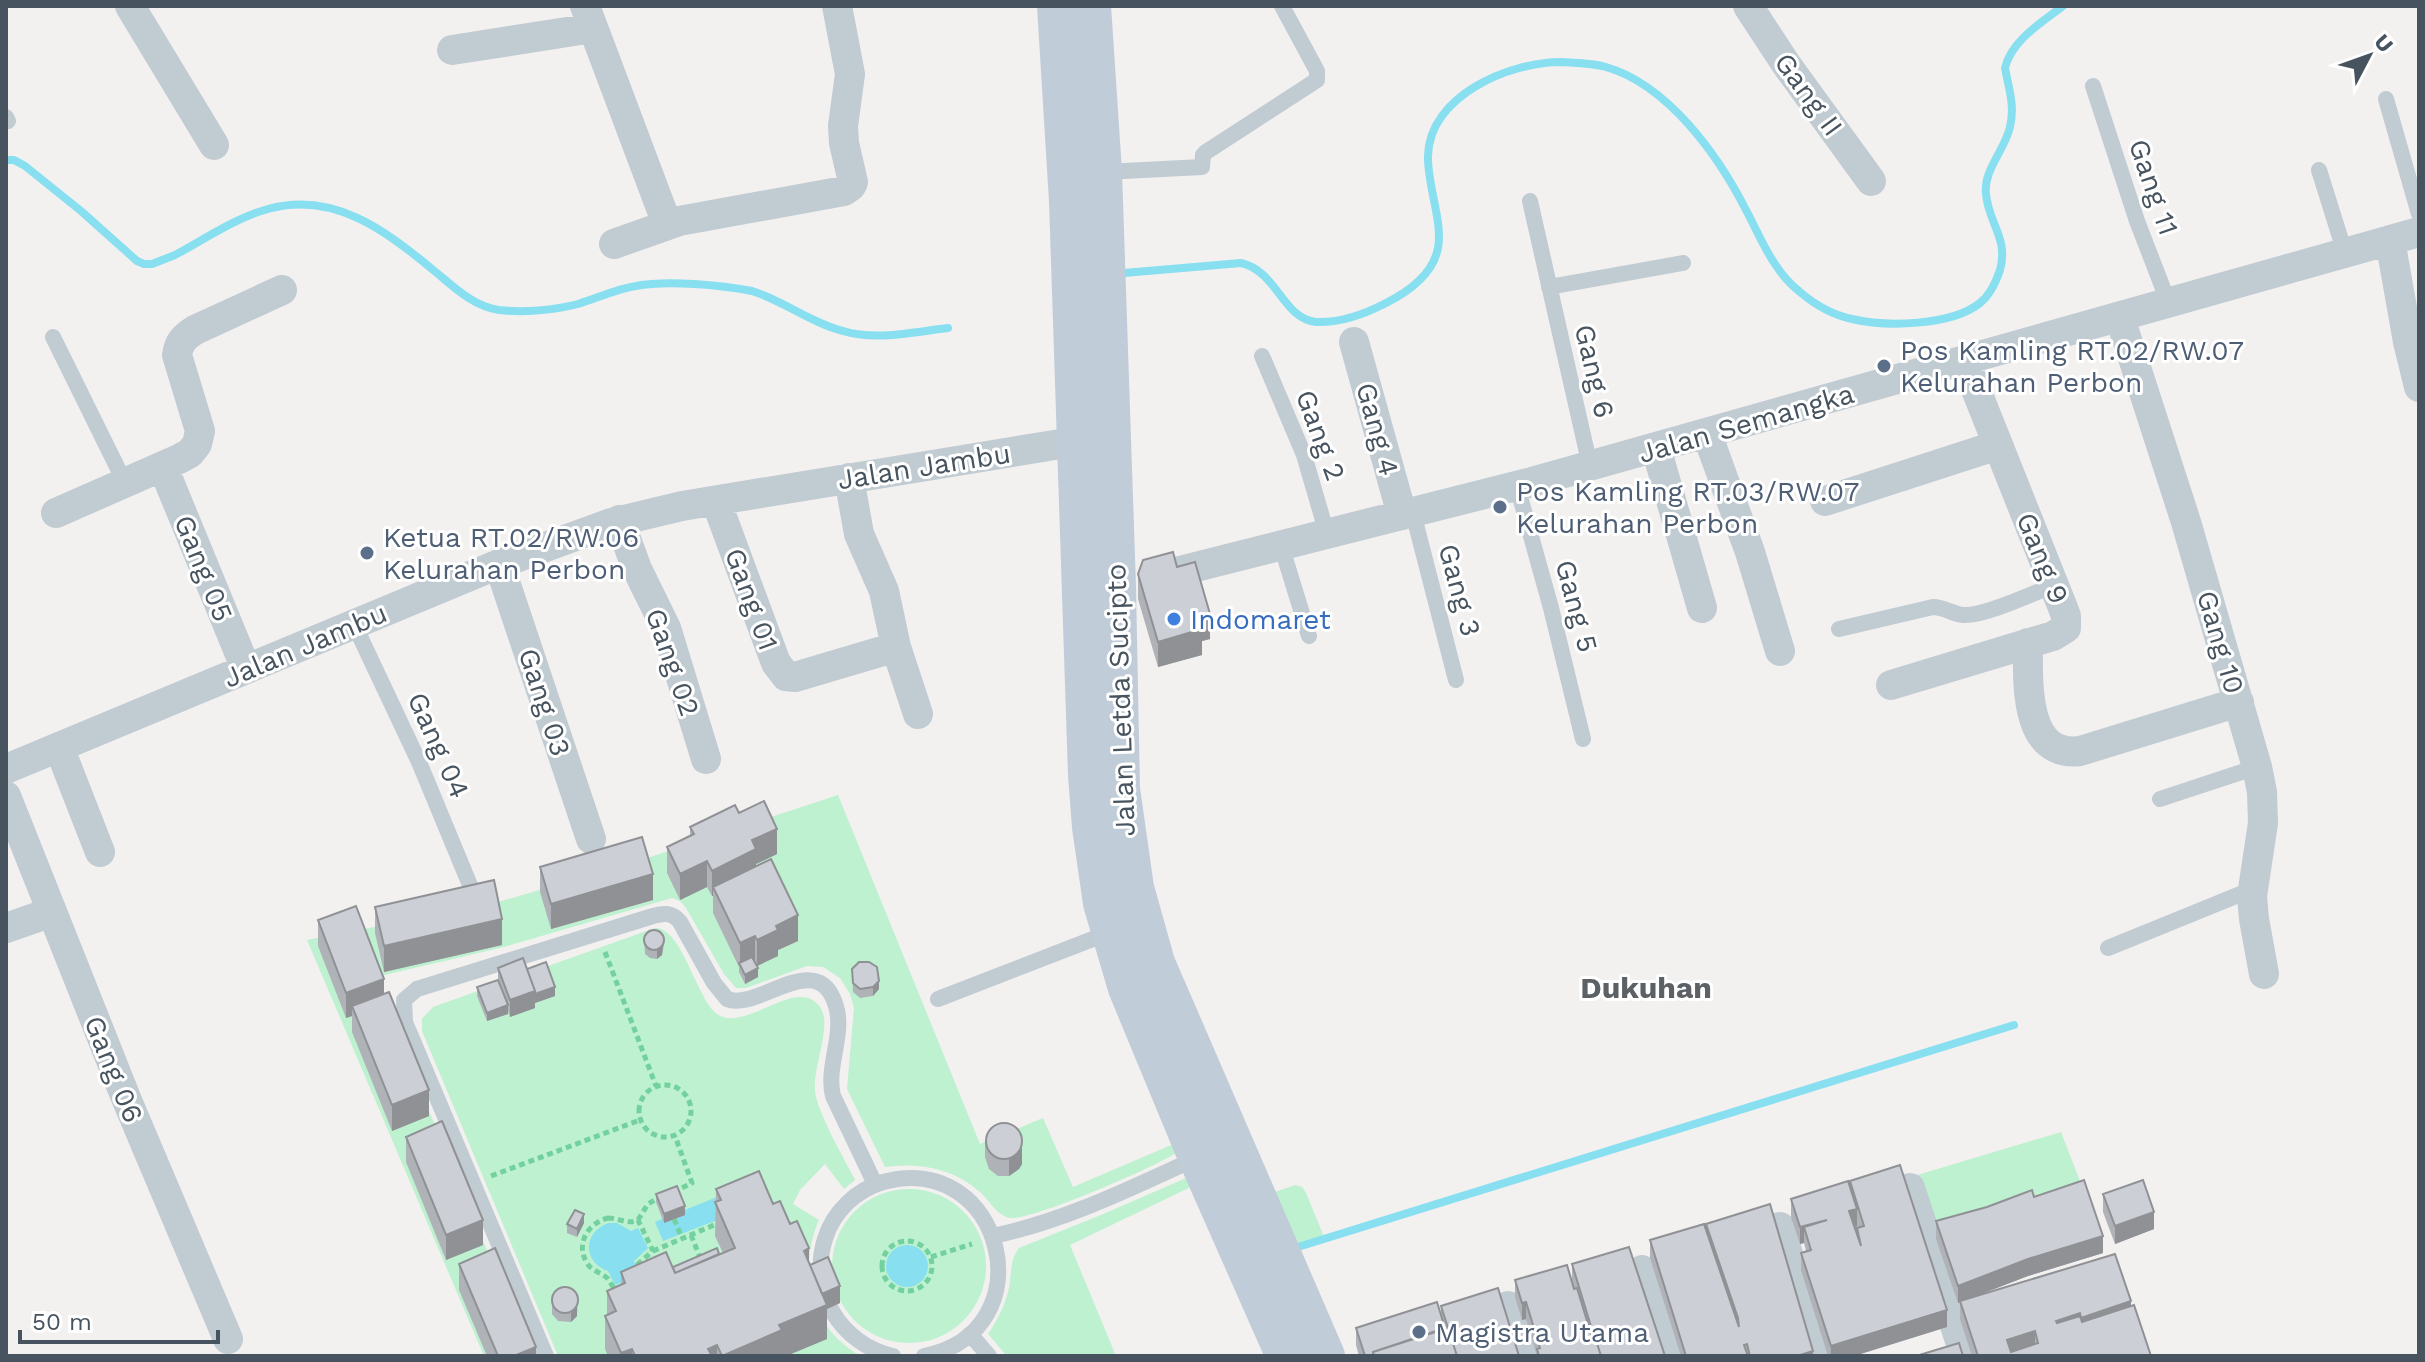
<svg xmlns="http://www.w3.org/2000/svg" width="2425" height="1362" viewBox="0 0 2425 1362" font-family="'Work Sans',sans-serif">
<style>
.green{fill:#bdf1cf}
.water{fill:#88dff0}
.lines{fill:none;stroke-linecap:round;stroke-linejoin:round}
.stream{stroke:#88dff0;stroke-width:8}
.path{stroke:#73d19f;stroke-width:5;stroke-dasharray:6 4;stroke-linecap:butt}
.service{stroke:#c0cbd2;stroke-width:16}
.minor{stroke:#c0cbd2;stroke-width:30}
.secondary{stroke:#c0ccd8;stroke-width:42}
.wall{fill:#afb2b7}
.shaded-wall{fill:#8f9195}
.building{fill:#cccfd5;stroke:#8f9195;stroke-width:2;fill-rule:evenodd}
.service-dot{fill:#5c6f8a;stroke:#fff;stroke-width:3}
.shop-dot{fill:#3f7fe0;stroke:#fff;stroke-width:3}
.labels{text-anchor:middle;stroke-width:6;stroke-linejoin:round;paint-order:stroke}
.street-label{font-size:28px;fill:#47545f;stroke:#fff}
.service-label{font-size:28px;fill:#4e5e75;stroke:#fff;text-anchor:start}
.shop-label{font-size:28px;fill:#366cbe;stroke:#fff;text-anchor:start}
.neighbourhood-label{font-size:30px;font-weight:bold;fill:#5c6165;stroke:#fff}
</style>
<rect width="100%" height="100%" fill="#f3f0f0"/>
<path class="green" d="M838,795L980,1144L1043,1118L1073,1187L1176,1143V1153C1155,1167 1031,1221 1010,1218C998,1216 990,1202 982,1194C956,1169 920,1162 885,1167L847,1089L854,1008L850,994L840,978L823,967L807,966L746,988H736L724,974L686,908L680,901L672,898L504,947L376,977L427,1106L531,1356H484L307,940L488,905L638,861Z
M655,928C682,927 696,998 717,1014C745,1034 797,974 820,1007C833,1025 812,1068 815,1091C817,1112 844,1158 855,1180L844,1189L825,1164L800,1190L793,1204L819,1220C797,1270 811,1329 861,1356H558L422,1031V1019L433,1007Z
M2061,1132L2085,1194L1934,1237L1914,1176Z
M1186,1178L1195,1185L1070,1245L1116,1356H1007L988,1334C997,1321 1004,1307 1008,1292C1012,1278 1009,1260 1019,1248L1101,1215Z
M1295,1185L1302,1187L1306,1193L1325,1239L1298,1247L1275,1192Z
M832 1266a77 77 0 1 1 154 0a77 77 0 1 1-154 0Z"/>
<path class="water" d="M717,1197L725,1217L663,1241L655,1222Z
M609,1223H617L631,1231L638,1228L648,1248L634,1261L639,1275L615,1285L608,1271C582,1262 583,1231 609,1223Z
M886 1266a21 21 0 1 1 42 0a21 21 0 1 1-42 0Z"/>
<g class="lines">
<path class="stream" d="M6,160H14L25,166L81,211L137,261L144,264H152L175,255C205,239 235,218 268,209C333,191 385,230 432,269C453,286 472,306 499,310C523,313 555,310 578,304C598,298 616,289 636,286C667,280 721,285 752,291C784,301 811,323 843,331C876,341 914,332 948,328
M1124,273L1241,263C1277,271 1283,319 1316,322C1340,323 1365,314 1386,303C1408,292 1433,274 1438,248C1443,222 1427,184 1428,156C1429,96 1509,62 1561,62C1576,63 1592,63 1606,67C1668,85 1718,155 1746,210C1761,238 1773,271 1800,292C1814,304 1833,315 1852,319C1886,327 1951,326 1980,303C1990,295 1996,282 2000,270C2009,239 1988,222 1986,194C1983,170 2005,150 2010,127C2015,106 2009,89 2005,68C2011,41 2042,22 2063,6
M1298,1247L2014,1025"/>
<path class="path" d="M605,952L656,1086
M639 1111a26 26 0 1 1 52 0a26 26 0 1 1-52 0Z
M491,1176L640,1120
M673,1192L692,1183L675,1136
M608,1218C618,1218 629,1225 638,1220L653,1251L638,1264L642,1274L641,1278L615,1289C612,1286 610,1282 608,1279C602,1272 592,1272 587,1263C575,1244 588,1223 608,1218Z
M674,1219L682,1238
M638,1220L648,1204L660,1197
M691,1235L701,1260
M882 1266a25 25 0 1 1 50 0a25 25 0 1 1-50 0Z
M653,1251L714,1225
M931,1257L972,1244"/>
<path class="service" d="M2093,86L2137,221L2169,304
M2386,99L2419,214
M6,117L8,121
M2319,170L2345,253
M1104,172L1202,167L1203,155L1206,152L1317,80V71L1282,6
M1530,201L1590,466
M1549,287L1683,263
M53,337L125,483
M1262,356L1304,455L1327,534
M1517,486L1551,608L1583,739
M1413,513L1456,680
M1281,545L1309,636
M354,624L419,762L472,890
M1839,629L1933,607C1944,607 1953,614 1963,615C1983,617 2034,593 2054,585
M2160,799L2257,767
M2108,948L2253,889
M938,999L1111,932
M993,1236C1065,1221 1131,1188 1197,1158
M970,1334L989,1356
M546,1356L405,1022L404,1000L417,989L653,916C664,913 672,912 680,922L714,983L727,999C759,1012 821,943 837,1010C843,1038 826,1068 833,1096L875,1184
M893,1356C841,1344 808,1292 825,1239C833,1212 856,1190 883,1182C1003,1149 1049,1331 924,1356"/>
<path class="minor" d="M130,6L214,145
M585,6L667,224
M1748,6L1786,64L1871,181
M452,50L593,28
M2390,240L2408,342L2419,387
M614,244L679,221L844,191L851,186L853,182L844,143L843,126L850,74L837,6
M2120,318L2186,522L2257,767L2262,792L2263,823L2252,896L2254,919L2264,974
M1354,342L1402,515
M1707,434L1750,552L1780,651
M1656,448L1702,608
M163,467L246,669
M849,478L859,534L884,591L896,647L918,714
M716,501L776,663L786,676L795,677L896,647
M1825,501L1998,445
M56,513L179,459L190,453L197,444L200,431L177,355C179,342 184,337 195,330L282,290
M619,520L637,569L666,628L706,759
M499,564L591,839
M1156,577L1532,482L2419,232
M2028,643C2028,680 2023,758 2080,751L2239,702
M1891,685L2053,636L2066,628V616L2063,608L1965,362
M59,747L100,852
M6,769L499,564L611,523L682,506L1079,441
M6,796L126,1098L228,1339
M6,928L52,912
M1910,1188L1965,1356
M1780,1227L1818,1356
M1642,1270L1669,1356
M1508,1306L1523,1356"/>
<path class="secondary" d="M1058,6L1070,201L1089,775L1093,827L1104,903L1129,988L1199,1157L1287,1356
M1090,6L1101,172L1115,587L1119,789L1133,888L1154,963L1324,1356"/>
</g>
<path class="wall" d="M1177,567L1210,639L1202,641V655L1158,667L1138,599V574Z
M739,813L777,854L756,864V866L798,941L778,950V956L757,966L758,977L745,984L739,972V967L713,913V896H712L707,887L680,900L667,873V847L690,836V827Z
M540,867L653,900L551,929L540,892Z
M375,907L502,945L384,972L375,933Z
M318,920L384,994L429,1116L392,1131L352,1032V1016L346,1018L318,946Z
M644,936L664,945L662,955L657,959L650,958L645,954Z
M498,968L527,969L555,996L535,1003V1008L510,1017L508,1011V1014L487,1021L477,996V987L498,980Z
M852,969L879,989L873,996L860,998L853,992Z
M406,1137L483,1245L446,1260L406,1162Z
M985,1139L1022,1164L1019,1169L1009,1176H998L989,1169L985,1157Z
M1850,1181L1947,1327L1854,1356H1828L1801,1270V1253L1806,1251L1804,1243L1800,1244L1791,1217V1199L1850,1187Z
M716,1189L773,1204L790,1224L809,1262L840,1303L827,1309V1339L786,1356H608L605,1349V1316L607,1315V1291L621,1285V1272L673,1267L723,1253L715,1236Z
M656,1194L685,1215L664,1223L656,1202Z
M2103,1194L2154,1229L2115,1244L2103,1212Z
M2034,1197L2103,1253L2028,1276L1973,1297L2131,1306L2151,1356H1972L1960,1319V1302L1958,1303L1936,1239V1221Z
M584,1223L577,1237L567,1233V1224Z
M1706,1224L1813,1356H1681L1650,1258V1240L1706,1229Z
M459,1264L536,1356H487L459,1290Z
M1572,1264L1665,1356H1537L1526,1319L1522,1320L1515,1297V1280L1572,1281Z
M578,1294L577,1316L571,1322L558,1321L552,1314V1296Z
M1441,1306L1519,1356H1359L1356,1345V1328L1441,1315Z"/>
<path class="shaded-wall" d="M1210,614V639L1202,641V655L1158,667V642L1199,617Z
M777,829V854L756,864V874L713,887V896H712V871L752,840Z
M707,861V887L680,900V874Z
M653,874V900L551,929V904Z
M798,915V941L778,950V956L757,966V940L776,926Z
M502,919V945L384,972V946Z
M664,936L662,955L657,959V951Z
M755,936V961L740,964V943Z
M758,968V977L745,984V975Z
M384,979V1004L352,1006V1016L346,1018V993Z
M879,981V989L873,996V987Z
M555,987V996L535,1003V1008L510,1017V1000L535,991Z
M508,1005V1014L487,1021V1013Z
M429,1090V1116L392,1131V1105Z
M1022,1147V1164L1019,1169L1009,1176V1159Z
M685,1206V1215L664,1223V1214Z
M1857,1209V1226L1849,1228V1211Z
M2154,1212V1229L2115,1244V1226Z
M584,1214V1223L577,1237V1229Z
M483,1220V1245L446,1260V1235Z
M1827,1220L1804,1227V1243L1800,1244V1227Z
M2103,1236V1253L2028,1276L1958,1303V1286L2028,1259Z
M809,1248V1278L804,1251Z
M840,1286V1303L827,1309V1339L786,1356H722L779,1325L817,1296Z
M2131,1301V1319L2081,1335V1318Z
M1526,1302V1319L1522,1320V1303Z
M577,1307V1316L571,1322V1313Z
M1947,1310V1327L1854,1356H1831V1346Z
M2080,1313V1331L2056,1338V1321Z
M2035,1331V1349L2012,1356L2007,1340Z
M717,1345V1356H708V1349Z
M536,1347V1356H514Z
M632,1349V1356H621V1353Z
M1813,1351V1356H1797Z"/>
<path class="building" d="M1173,552L1177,567L1195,562L1210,614L1199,617L1202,629L1158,642L1138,574L1143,560Z
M764,801L777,829L752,840L756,849L712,871L707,861L680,874L667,847L694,834L690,827L735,805L739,813Z
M642,837L653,874L551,904L540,867Z
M771,859L798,915L776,926L778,930L757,940L755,936L740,943L713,887Z
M494,880L502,919L384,946L375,907Z
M356,906L384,979L346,993L318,920Z
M644 940a10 10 0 1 1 20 0a10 10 0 1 1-20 0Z
M752,957L758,968L745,975L739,963Z
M523,958L535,991L510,1000L498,968Z
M546,962L555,987L535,994V991L527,969Z
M859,962H869L877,967L879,981L873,987L860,989L853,983L852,969Z
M498,980L508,1005L487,1013L477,987Z
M389,992L429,1090L392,1105L352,1006Z
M442,1121L483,1220L446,1235L406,1137Z
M986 1141a18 18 0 1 1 36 0a18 18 0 1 1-36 0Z
M1900,1165L1947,1310L1831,1346L1801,1253L1811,1250L1804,1227L1827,1220L1800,1227L1791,1199L1848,1181L1857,1209L1849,1211L1861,1246L1857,1228L1864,1226L1850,1181Z
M759,1171L773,1204L780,1201L790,1224L797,1221L809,1248L804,1251L827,1305L779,1325L782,1330L722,1356L717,1345L708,1349L712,1356H635L632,1349L621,1353L605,1316L616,1311L607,1291L625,1283L621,1272L666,1252L675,1273L735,1248L715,1202L721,1200L716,1189Z
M2084,1180L2103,1236L2028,1259L1958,1286L1936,1221L1987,1207L2032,1190L2034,1197Z
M2143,1180L2154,1212L2115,1226L2103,1194Z
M677,1186L685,1206L664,1214L656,1194Z
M1770,1204L1813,1351L1797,1356H1750L1747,1344L1744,1345L1748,1356H1686L1650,1240L1704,1224L1739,1327L1738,1318L1706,1224Z
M575,1210L584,1214L577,1229L567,1224Z
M1629,1247L1665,1356H1601L1595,1337L1601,1356H1539L1537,1349L1540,1348L1526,1302L1522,1303L1515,1280L1567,1265L1574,1289L1577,1288L1591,1334L1593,1333L1572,1264Z
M495,1248L536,1347L514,1356H498L459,1264Z
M717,1248L719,1254L675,1273L673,1267Z
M2115,1254L2131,1301L2081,1318L2080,1313L2056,1321L2057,1323L2080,1316L2082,1322L2134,1305L2151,1356H1978L1960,1301ZM2035,1331L2038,1343L2011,1352L2007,1340Z
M828,1257L840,1286L822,1294L810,1265Z
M552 1300a13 13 0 1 1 26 0a13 13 0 1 1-26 0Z
M1498,1288L1519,1356H1457L1441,1306Z
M1437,1302L1445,1328L1373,1352V1356H1365L1356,1328Z
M1448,1328L1457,1356H1374L1373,1352Z
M1959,1343L1963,1356H1916Z"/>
<g class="service-dot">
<circle cx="1884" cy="366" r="8"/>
<circle cx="1500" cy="507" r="8"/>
<circle cx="367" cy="553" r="8"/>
<circle cx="1419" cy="1332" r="8"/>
</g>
<circle class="shop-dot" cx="1174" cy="619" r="8"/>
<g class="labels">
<g class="street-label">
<text transform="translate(1809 94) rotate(54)" y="10">Gang II</text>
<text transform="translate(2154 187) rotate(71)" y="10">Gang 11</text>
<text transform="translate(1595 371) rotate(77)" y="10">Gang 6</text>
<text transform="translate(1746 423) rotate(-16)" y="10">Jalan Semangka</text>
<text transform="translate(1378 429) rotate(75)" y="10">Gang 4</text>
<text transform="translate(1321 435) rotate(70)" y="10">Gang 2</text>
<text transform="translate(924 466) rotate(-9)" y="10">Jalan Jambu</text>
<text transform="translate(2043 558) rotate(68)" y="10">Gang 9</text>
<text transform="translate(204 568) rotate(68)" y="10">Gang 05</text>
<text transform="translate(1460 590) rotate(75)" y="10">Gang 3</text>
<text transform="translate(752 599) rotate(70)" y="10">Gang 01</text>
<text transform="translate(1577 606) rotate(75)" y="10">Gang 5</text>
<text transform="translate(2221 642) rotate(74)" y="10">Gang 10</text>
<text transform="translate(305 645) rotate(-23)" y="10">Jalan Jambu</text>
<text transform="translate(673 662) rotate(71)" y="10">Gang 02</text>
<text transform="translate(1120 700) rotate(-92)" y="10">Jalan Letda Sucipto</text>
<text transform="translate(545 702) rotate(72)" y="10">Gang 03</text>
<text transform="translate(439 745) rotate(66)" y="10">Gang 04</text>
<text transform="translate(114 1069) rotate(68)" y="10">Gang 06</text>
</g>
<g class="service-label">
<text x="1900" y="360">Pos Kamling RT.02/RW.07<tspan x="1900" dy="32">Kelurahan Perbon</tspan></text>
<text x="1516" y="501">Pos Kamling RT.03/RW.07<tspan x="1516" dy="32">Kelurahan Perbon</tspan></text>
<text x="383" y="547">Ketua RT.02/RW.06<tspan x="383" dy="32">Kelurahan Perbon</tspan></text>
<text x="1435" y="1342">Magistra Utama</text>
</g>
<g class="shop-label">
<text x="1190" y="629">Indomaret</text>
</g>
<g class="neighbourhood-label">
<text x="1646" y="998">Dukuhan</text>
</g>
</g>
<rect width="2425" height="1362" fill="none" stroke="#47545f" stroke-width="16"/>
<g transform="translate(2369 56) rotate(49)" stroke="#ffffff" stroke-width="6" paint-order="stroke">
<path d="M0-6L14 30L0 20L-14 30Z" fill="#47545f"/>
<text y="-12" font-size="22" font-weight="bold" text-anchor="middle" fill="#47545f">U</text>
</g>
<path d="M20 1330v12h198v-12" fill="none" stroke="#47545f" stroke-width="4"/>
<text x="32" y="1330" font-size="24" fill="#47545f" stroke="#ffffff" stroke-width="6" paint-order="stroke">50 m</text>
</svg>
